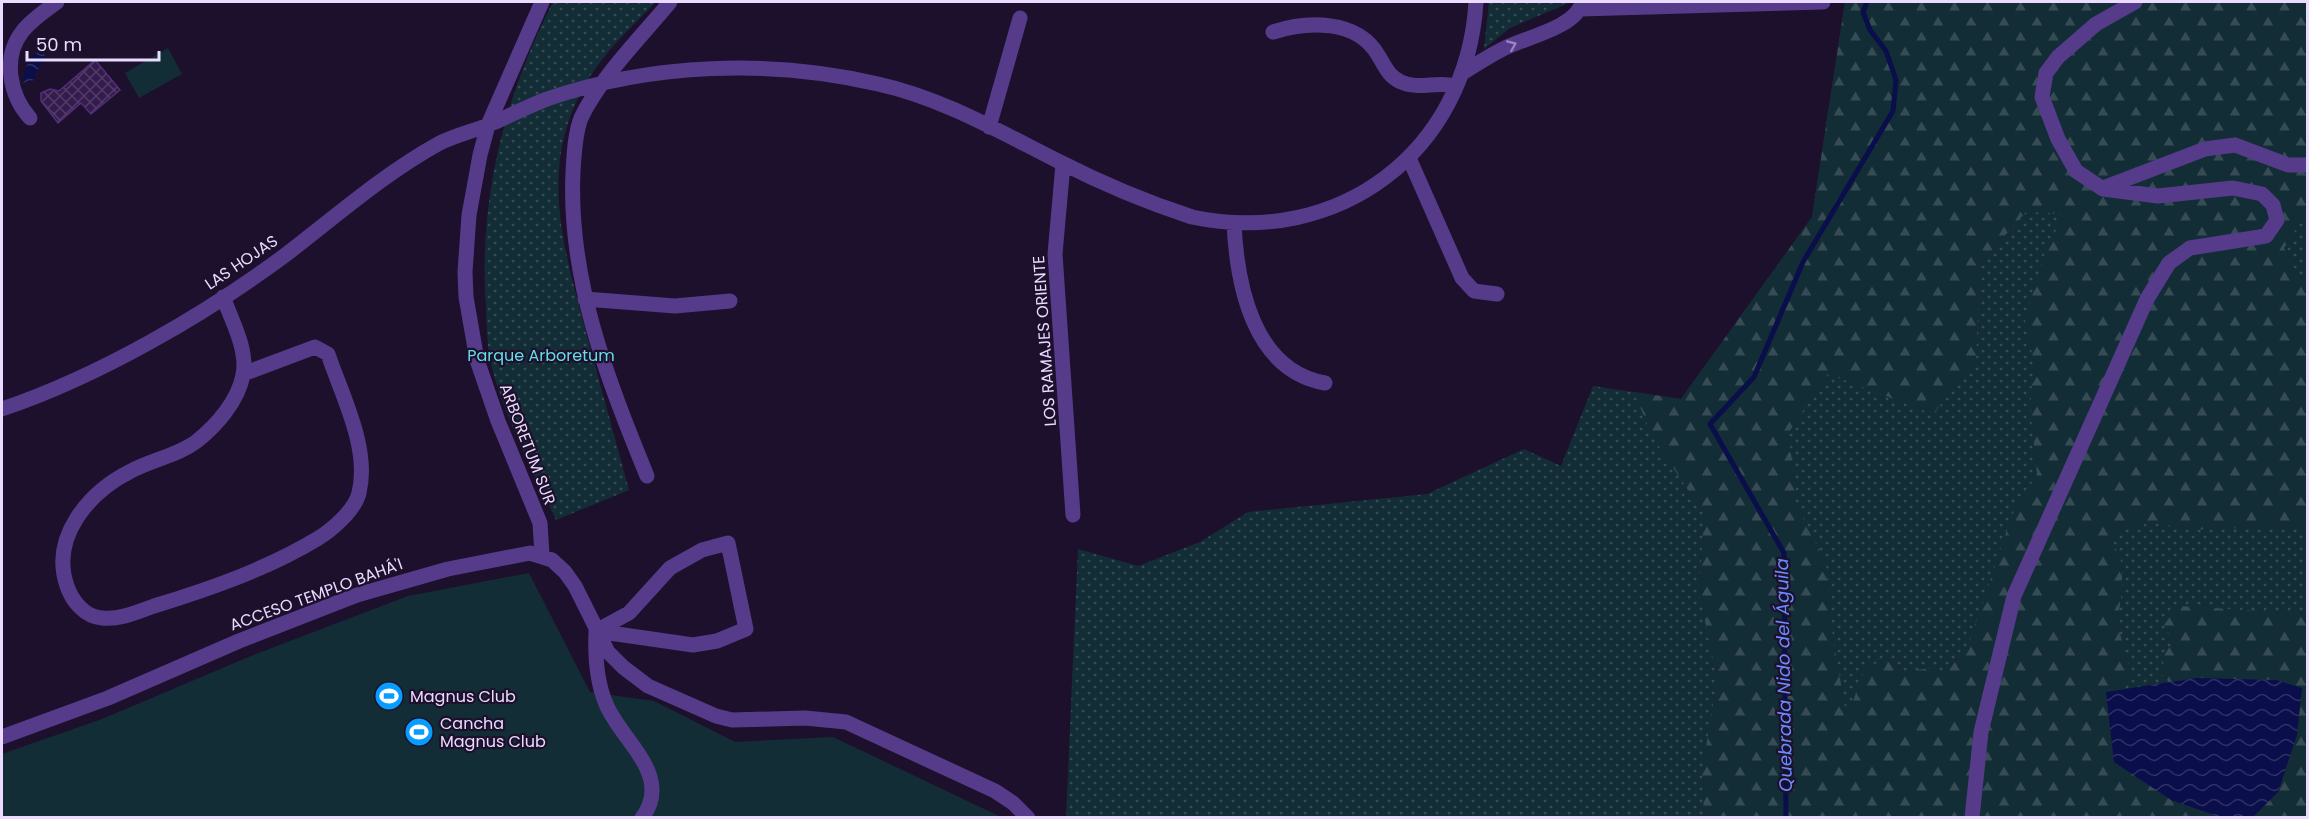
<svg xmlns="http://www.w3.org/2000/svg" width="2309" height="819" viewBox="0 0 2309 819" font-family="Poppins,sans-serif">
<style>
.grass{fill:url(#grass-dots)}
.forest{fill:url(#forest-firs);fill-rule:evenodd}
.pitch{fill:#132d36}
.water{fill:url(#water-waves)}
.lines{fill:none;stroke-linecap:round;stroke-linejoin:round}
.stream{stroke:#0a0e4b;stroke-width:5}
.building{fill:url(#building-cross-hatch);stroke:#532e7a;stroke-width:1.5}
.minor{stroke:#563b8b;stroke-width:15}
.oneway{stroke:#9983bf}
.labels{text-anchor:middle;stroke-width:4.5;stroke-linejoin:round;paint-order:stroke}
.street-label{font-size:16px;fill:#eadbff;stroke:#1d102c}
.park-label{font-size:16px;fill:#62dee4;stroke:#1d102c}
.poi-label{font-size:16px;fill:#eadbff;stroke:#1d102c;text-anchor:start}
.water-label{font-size:18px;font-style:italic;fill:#698dff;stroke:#1d102c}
</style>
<defs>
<pattern id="grass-dots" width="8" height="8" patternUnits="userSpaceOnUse" patternTransform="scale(1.5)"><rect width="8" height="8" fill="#132d36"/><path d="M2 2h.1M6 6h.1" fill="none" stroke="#364b54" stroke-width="1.8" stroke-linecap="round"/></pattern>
<pattern id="forest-firs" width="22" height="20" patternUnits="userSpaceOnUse" patternTransform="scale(1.5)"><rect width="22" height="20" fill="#132d36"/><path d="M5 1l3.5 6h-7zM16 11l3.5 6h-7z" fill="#364b54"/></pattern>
<pattern id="water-waves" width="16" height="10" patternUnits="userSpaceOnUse" patternTransform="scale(1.5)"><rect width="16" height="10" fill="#0a0e4b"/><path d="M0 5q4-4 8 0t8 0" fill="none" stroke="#2e3066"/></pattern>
<pattern id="building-cross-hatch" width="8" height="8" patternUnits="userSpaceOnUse" patternTransform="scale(1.5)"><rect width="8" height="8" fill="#341c4d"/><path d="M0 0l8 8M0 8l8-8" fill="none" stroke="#523c68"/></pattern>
</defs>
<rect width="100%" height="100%" fill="#1d102c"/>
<path class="grass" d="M553,2H656C627,31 597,59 579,96C539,176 566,255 587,336C601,387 615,439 629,490L556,520C533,471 506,421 492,368C487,350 487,329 486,309C478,201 504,97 553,2Z
M1489,2H1568L1569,3L1510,28L1484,49Z
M1845,2H2307V817L1066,818L1078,549L1138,566L1200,542L1248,512L1427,494L1524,449L1561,466L1593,386L1681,399L1812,217Z"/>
<path class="forest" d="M1845,2H2307V212L2284,248L2300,279L2307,288V526L2185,530L2157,522L2123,528L2111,537L2122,564V592L2117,623L2131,673L2118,689L2106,692L2171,800L2220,817H1704L1702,772L1717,679L1699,592L1704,514L1652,436L1634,392L1681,399L1812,217ZM2026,212L2064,214L2045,253L2025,320L2034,363L2030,407L2037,474L2012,515L1969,643L1946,674L1930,668L1906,672L1888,662L1866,665L1847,718L1833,639L1826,563L1796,504L1789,432L1828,374L1933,414L1976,362L1980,263Z
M2178,606L2307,614V817H2253L2278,792L2297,735L2276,680L2196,678L2169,682L2161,674L2165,654L2173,642L2164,625Z"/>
<path class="pitch" d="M168,48L182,74L139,98L125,73Z
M529,573L590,692L654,701L735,742L833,737L1001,817H2V754L102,719L251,656L408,596Z"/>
<path class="water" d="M43,50L46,60L37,70L34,80L23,83C24,70 29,54 43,50Z
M2196,678L2276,680L2302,688L2297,735L2278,792L2253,817H2220L2171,800L2114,762L2106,692Z"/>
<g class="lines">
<path class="stream" d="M1786,818L1784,553L1710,424L1754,377L1803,262L1893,111L1896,80L1886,51L1870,30L1863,12L1867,2"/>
</g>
<path class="building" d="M95,60L120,90L91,114L81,103L58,123L41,101V93L50,89L59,91Z"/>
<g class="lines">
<path class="minor" d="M1580,9L1823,2
M1273,32C1307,21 1357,19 1378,55C1385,66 1388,76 1401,82C1418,90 1437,81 1455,86
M1461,74C1474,66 1487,57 1501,50C1522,38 1577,28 1582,2
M30,118C10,96 2,58 22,32C31,20 45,11 57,2
M989,127L1020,18
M1409,158L1462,278L1474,291L1497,294
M1063,164L1055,254L1073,515
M2103,188L2205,149L2235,145L2288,165H2308
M1234,224C1237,285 1253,370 1325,383
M223,297C232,321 248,350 243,375C238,401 217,425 197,441C179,455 151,460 131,471C89,492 50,537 67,586C72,601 85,617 102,618C120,620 137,612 154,606C210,589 267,569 317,539C332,530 355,510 359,493C370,448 342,396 328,354L315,347L243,374
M585,299L675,306L730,301
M2,409C97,377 203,316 284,256C334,218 382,175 438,144C455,135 475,131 493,123C511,115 529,106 547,99C652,63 770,59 878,84C942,98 1000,132 1058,161C1101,183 1146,202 1192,217C1338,248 1467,152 1476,2
M647,476C607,378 568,279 573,172C574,155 575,133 581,118C599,79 643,35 670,2
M728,543L746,629L717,641L693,645L596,631L629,613L670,568L702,550Z
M542,555L540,523L498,421L477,360L466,297L465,272L469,215L480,155L488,125L542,2
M596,631C595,654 597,683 606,704C621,741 674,775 642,818
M2,737L108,698L239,641L357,595L448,569L530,553L552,560L565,572L575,586L608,652L623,667L648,686L716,716L732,720L805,718L846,722L995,791L1013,803L1028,818
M1972,818L1981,732L2014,596L2147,299L2169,263L2190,248L2266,236L2277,220L2273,205L2262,194L2233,188L2158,196L2103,189L2076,171L2058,139L2042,97L2046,73L2058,57L2096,24L2135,2"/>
</g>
<defs><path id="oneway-chevron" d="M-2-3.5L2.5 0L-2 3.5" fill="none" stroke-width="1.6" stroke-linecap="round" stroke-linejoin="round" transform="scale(1.5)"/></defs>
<use class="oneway" href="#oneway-chevron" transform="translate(1512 45) rotate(-23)"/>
<defs>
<g id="stadium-disc" transform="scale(1.5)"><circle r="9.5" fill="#079dff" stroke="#1d102c"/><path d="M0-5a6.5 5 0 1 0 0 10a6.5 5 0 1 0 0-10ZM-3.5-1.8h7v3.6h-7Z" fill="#fff"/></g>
</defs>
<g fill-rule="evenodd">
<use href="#stadium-disc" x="389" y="696"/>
<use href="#stadium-disc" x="419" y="732"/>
</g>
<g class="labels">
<g class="street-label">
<text transform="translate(241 262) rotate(-34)" y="6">LAS HOJAS</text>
<text transform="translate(1044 341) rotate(-94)" y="6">LOS RAMAJES ORIENTE</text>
<text transform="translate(528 444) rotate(69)" y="6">ARBORETUM SUR</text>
<text transform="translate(316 594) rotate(-20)" y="6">ACCESO TEMPLO BAHÁ'I</text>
</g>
<g class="park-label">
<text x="541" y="361">Parque Arboretum</text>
</g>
<g class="poi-label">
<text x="410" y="702">Magnus Club</text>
<text x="440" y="729">Cancha<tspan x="440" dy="18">Magnus Club</tspan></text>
</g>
<g class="water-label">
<text transform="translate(1784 675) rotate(-91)" y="6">Quebrada Nido del Águila</text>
</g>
</g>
<rect width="2309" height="819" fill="none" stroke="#eadbff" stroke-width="6"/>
<path d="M27 51v9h132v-9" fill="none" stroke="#eadbff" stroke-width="3"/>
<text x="36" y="51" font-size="18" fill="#eadbff" stroke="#1d102c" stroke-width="4.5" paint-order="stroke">50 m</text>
</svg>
